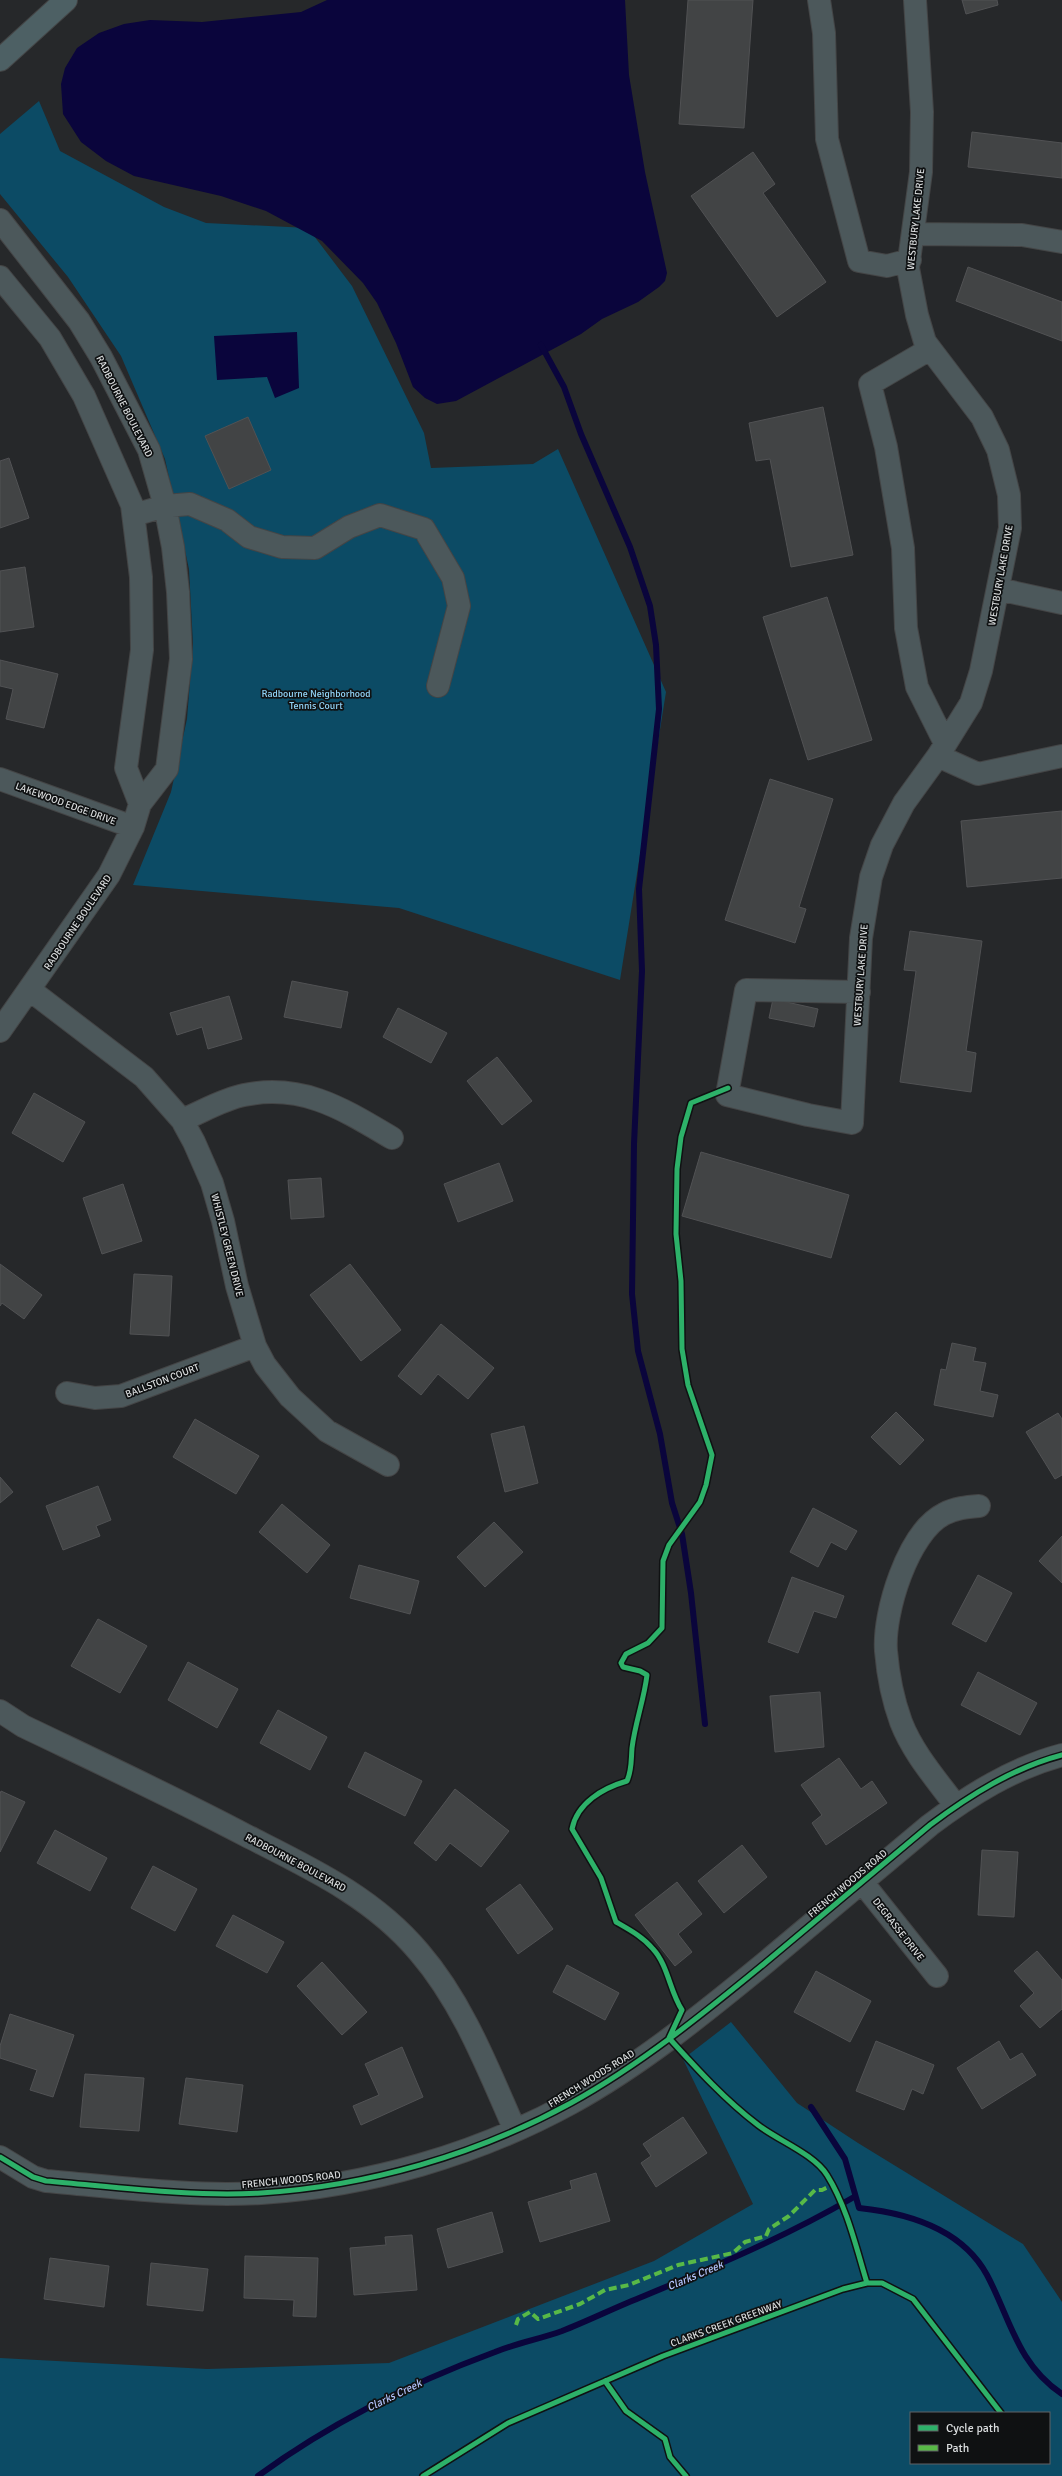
<svg xmlns="http://www.w3.org/2000/svg" width="1062" height="2476" viewBox="0 0 1062 2476" font-family="Signika,sans-serif">
<style>
.green{fill:#0c4b65;fill-rule:evenodd}
.water{fill:#0a053c}
.lines{fill:none;stroke-linecap:round;stroke-linejoin:round}
.stream{stroke:#0a053c;stroke-width:6}
.building{fill:#424445;stroke:#515254}
.minor-casing{stroke:#444546;stroke-width:24}
.major-casing{stroke:#444546;stroke-width:24}
.minor{stroke:#4c585b;stroke-width:22}
.major{stroke:#4d6064;stroke-width:22}
.quiet{stroke:#58b947;stroke-width:4;stroke-dasharray:8 4;stroke-linecap:butt}
.cycleway-casing{stroke:#0f1112;stroke-width:8}
.cycleway{stroke:#2db169;stroke-width:5}
.labels{text-anchor:middle;stroke-width:3.5;stroke-linejoin:round;paint-order:stroke}
.street-label{font-size:10px;fill:#daddde;stroke:#0f1112}
.park-label{font-size:10px;fill:#90d2f5;stroke:#0f1112}
.water-label{font-size:11px;font-style:italic;fill:#b4c4fd;stroke:#0f1112}
</style>
<rect width="100%" height="100%" fill="#26282a"/>
<path class="green" d="M39,101L60,151L164,207L206,223L308,228L352,286L424,433L431,468L533,464L558,449L666,692L620,980L399,908L133,885L171,792L187,719L193,644L189,569L165,459L121,356L68,277L0,194V134Z
M731,2022L797,2103L858,2143L1023,2244L1062,2302V2476H0V2358L207,2369L389,2363L654,2261L753,2204L683,2059ZM911,2413H1049V2463H911Z"/>
<path class="water" d="M327,0H625L629,75L645,172L667,273L665,281L659,287L638,302L602,319L581,334L456,401L437,404L425,398L413,387L396,343L377,303L363,283L322,241L266,211L221,196L134,176L106,161L81,142L63,114L61,84L65,68L77,48L99,33L124,24L150,20L202,22L301,12Z
M297,332L299,388L275,398L267,377L217,380L214,336Z"/>
<g class="lines">
<path class="stream" d="M541,345L564,387L581,434L630,547L650,606L656,645L659,709L639,889L642,971L634,1144L632,1294L638,1351L660,1434L672,1503L682,1534L691,1593L705,1724
M811,2107L845,2159L859,2208C907,2213 962,2229 987,2275C1010,2318 1017,2364 1062,2394
M258,2476C330,2423 411,2383 495,2352C517,2343 540,2339 562,2331C590,2320 616,2307 644,2296C716,2266 787,2236 854,2197"/>
</g>
<path class="building" d="M688,0H753L744,128L679,124Z
M962,0H997L998,5L966,14Z
M972,132L1062,143V178L968,167Z
M753,152L775,184L763,193L826,282L777,317L691,196Z
M968,267L1062,302V341L956,301Z
M823,407L853,555L791,567L770,459L756,461L749,423Z
M248,417L271,470L229,489L205,436Z
M9,458L29,518L0,528V461Z
M25,567L34,627L0,632V571Z
M827,597L872,740L808,760L763,617Z
M0,660L58,674L44,728L6,719L13,689L0,686Z
M770,779L833,799L799,907L806,909L795,943L725,920Z
M1062,811V878L967,887L961,821Z
M910,931L982,941L966,1051L976,1053L971,1092L900,1082L916,971L904,970Z
M292,981L348,992L341,1028L284,1017Z
M229,996L242,1039L208,1049L202,1027L177,1035L170,1013Z
M773,999L818,1009L814,1027L769,1018Z
M398,1008L447,1033L431,1063L383,1037Z
M497,1057L532,1101L502,1125L467,1081Z
M34,1093L85,1122L63,1162L12,1133Z
M701,1152L849,1195L831,1258L682,1216Z
M499,1163L513,1201L458,1222L444,1184Z
M321,1178L324,1217L291,1219L288,1180Z
M123,1184L142,1241L102,1254L83,1198Z
M0,1264L42,1295L24,1319L2,1303L0,1306Z
M350,1264L401,1330L361,1361L310,1295Z
M134,1274L172,1276L169,1336L130,1334Z
M441,1324L494,1368L468,1399L438,1374L421,1395L398,1376Z
M952,1343L976,1348L973,1361L986,1363L980,1391L998,1395L993,1417L934,1405L941,1369L946,1370Z
M896,1412L924,1440L900,1465L871,1437Z
M1058,1413L1062,1419V1475L1055,1479L1026,1432Z
M195,1419L259,1456L236,1494L173,1457Z
M524,1426L538,1483L505,1492L491,1434Z
M0,1477L13,1492L0,1503Z
M98,1486L111,1520L96,1526L100,1536L63,1550L46,1506Z
M282,1504L330,1545L307,1573L259,1532Z
M813,1508L857,1531L846,1550L831,1542L818,1567L790,1552Z
M494,1522L523,1552L485,1587L457,1557Z
M1062,1536V1583L1039,1561Z
M359,1565L419,1581L410,1614L350,1598Z
M978,1575L1012,1593L986,1642L952,1624Z
M792,1577L844,1596L836,1618L814,1611L798,1653L768,1642Z
M98,1619L147,1646L120,1693L71,1666Z
M188,1662L238,1689L217,1728L168,1700Z
M978,1672L1037,1703L1020,1735L961,1705Z
M820,1692L824,1747L775,1752L770,1696Z
M278,1710L327,1737L310,1770L260,1743Z
M365,1752L422,1781L405,1816L348,1787Z
M839,1758L861,1789L872,1781L887,1803L826,1845L812,1823L822,1815L801,1785Z
M455,1789L509,1831L481,1867L450,1843L436,1861L414,1843Z
M1,1791L25,1802L0,1852V1794Z
M55,1830L107,1858L90,1891L37,1863Z
M742,1845L767,1877L724,1913L698,1881Z
M982,1850L1018,1852L1014,1917L978,1915Z
M153,1866L197,1889L175,1931L131,1908Z
M677,1882L702,1914L678,1934L692,1952L675,1966L635,1915Z
M520,1884L553,1929L518,1954L486,1909Z
M233,1915L284,1942L267,1973L216,1946Z
M1037,1951L1062,1980V2009L1040,2028L1020,2006L1034,1993L1014,1971Z
M322,1962L367,2012L342,2035L297,1986Z
M567,1965L619,1993L605,2020L553,1992Z
M816,1971L871,2001L850,2042L794,2012Z
M10,2014L74,2035L53,2097L30,2090L37,2070L0,2058V2046Z
M876,2041L934,2065L923,2094L912,2089L904,2110L856,2091Z
M999,2041L1010,2060L1022,2053L1036,2075L982,2109L957,2068Z
M402,2047L423,2097L361,2125L353,2106L379,2095L365,2064Z
M85,2074L144,2078L139,2131L80,2127Z
M186,2078L243,2085L237,2132L179,2124Z
M683,2117L707,2153L656,2187L641,2163L651,2156L643,2144Z
M596,2173L610,2221L540,2242L528,2202L572,2189L570,2181Z
M492,2212L503,2252L448,2268L437,2229Z
M412,2235L417,2290L354,2295L350,2248L386,2245L385,2237Z
M245,2256L318,2258L316,2317L293,2316L294,2300L244,2298Z
M50,2258L109,2266L104,2307L44,2299Z
M151,2263L208,2269L203,2311L147,2305Z"/>
<g class="lines">
<g class="minor-casing">
<path id="minor" d="M819,0L824,33L827,139L859,261L887,266L910,260
M0,220L79,321L101,357L149,450L165,506L173,547L178,592L181,659L167,769L140,804L133,827L109,875L0,1031
M914,234L1022,235L1062,242
M0,277L50,338L84,396L132,505L141,577L142,650L126,768L140,804
M930,349L870,384L886,447L903,548L906,628L917,687L945,743
M134,515L165,506L190,504L227,520L249,537L282,547L315,548L349,527L380,515L424,529L453,578L459,606L438,686
M998,589L1062,603
M938,756L978,774L1062,756
M0,779L133,827
M30,990L144,1077L182,1120L194,1142L212,1183L223,1221L237,1286L255,1346L265,1365L290,1397L327,1431L388,1465
M859,992L746,990L727,1095L808,1115L852,1123L861,938L871,877L882,845L904,803L938,756L971,703L981,671L1010,528L1009,495L998,450L982,417L925,342L917,315L908,268L921,172L922,112L915,0
M182,1120C202,1112 223,1099 244,1095C303,1083 343,1109 392,1138
M67,1393L95,1398L121,1396L255,1346
M0,1711L23,1726C98,1762 173,1797 247,1836C310,1868 373,1897 419,1952C463,2003 488,2069 515,2130
M956,1806C936,1779 913,1753 901,1722C893,1700 888,1675 886,1651C883,1613 908,1532 944,1514C955,1508 967,1507 979,1506
M862,1882L937,1976
M0,2157L33,2177L46,2181C117,2187 190,2197 261,2193C368,2186 476,2155 571,2103C640,2065 704,2013 765,1963C820,1917 875,1871 930,1825C970,1795 1013,1768 1062,1755"/>
</g>
<g class="major-casing">
<path id="major" d="M0,60L66,0"/>
</g>
<use href="#minor" class="minor"/>
<use href="#major" class="major"/>
<path class="quiet" d="M516,2325L518,2319L530,2312L538,2319L580,2304L605,2290L629,2285L678,2265L733,2253L745,2242L766,2236L769,2229L789,2216L815,2190H822L832,2185"/>
<g class="cycleway-casing">
<path id="cycleway" d="M728,1088L691,1103L681,1137L677,1169L676,1234L681,1281L682,1349L688,1385L712,1455L706,1485L700,1502L669,1545L663,1561L662,1628L648,1643L626,1654L621,1663L623,1667L640,1671L647,1675C644,1700 635,1723 632,1748C631,1760 632,1770 627,1781C603,1788 577,1803 572,1829L601,1878L616,1922C630,1930 643,1937 653,1949C668,1965 670,1992 682,2010L669,2038C697,2069 725,2100 758,2125C777,2140 814,2154 827,2175C847,2207 856,2247 867,2283
M0,2157L33,2177L46,2181C117,2187 190,2197 261,2193C368,2186 476,2155 571,2103C640,2065 704,2013 765,1963C820,1917 875,1871 930,1825C970,1795 1013,1768 1062,1755
M605,2381L626,2411L665,2439L670,2457L686,2476
M423,2476L508,2423L663,2356L843,2289L867,2283H882L913,2299L1001,2413"/>
</g>
<use href="#cycleway" class="cycleway"/>
</g>
<g class="labels">
<g class="street-label">
<text transform="translate(915 219) rotate(-84)" y="4">WESTBURY LAKE DRIVE</text>
<text transform="translate(125 406) rotate(63)" y="4">RADBOURNE BOULEVARD</text>
<text transform="translate(1000 575) rotate(-80)" y="4">WESTBURY LAKE DRIVE</text>
<text transform="translate(66 803) rotate(20)" y="4">LAKEWOOD EDGE DRIVE</text>
<text transform="translate(77 922) rotate(-56)" y="4">RADBOURNE BOULEVARD</text>
<text transform="translate(860 975) rotate(-86)" y="4">WESTBURY LAKE DRIVE</text>
<text transform="translate(228 1245) rotate(76)" y="4">WHISTLEY GREEN DRIVE</text>
<text transform="translate(162 1380) rotate(-21)" y="4">BALLSTON COURT</text>
<text transform="translate(296 1862) rotate(28)" y="4">RADBOURNE BOULEVARD</text>
<text transform="translate(847 1883) rotate(-40)" y="4">FRENCH WOODS ROAD</text>
<text transform="translate(899 1929) rotate(52)" y="4">DEGRASSE DRIVE</text>
<text transform="translate(591 2078) rotate(-32)" y="4">FRENCH WOODS ROAD</text>
<text transform="translate(291 2179) rotate(-6)" y="4">FRENCH WOODS ROAD</text>
<text transform="translate(726 2323) rotate(-20)" y="4">CLARKS CREEK GREENWAY</text>
</g>
<g class="park-label">
<text x="316" y="697">Radbourne Neighborhood<tspan x="316" dy="12">Tennis Court</tspan></text>
</g>
<g class="water-label">
<text transform="translate(695 2275) rotate(-23)" y="4">Clarks Creek</text>
<text transform="translate(394 2395) rotate(-26)" y="4">Clarks Creek</text>
</g>
</g>
<rect x="910" y="2412" width="140" height="52" fill="#0f1112" stroke="#606364"/>
<rect x="918" y="2425" width="20" height="6" fill="#2db169" stroke="#606364"/>
<text x="946" y="2432" font-size="12" fill="#daddde">Cycle path</text>
<rect x="918" y="2445" width="20" height="6" fill="#58b947" stroke="#606364"/>
<text x="946" y="2452" font-size="12" fill="#daddde">Path</text>
</svg>
